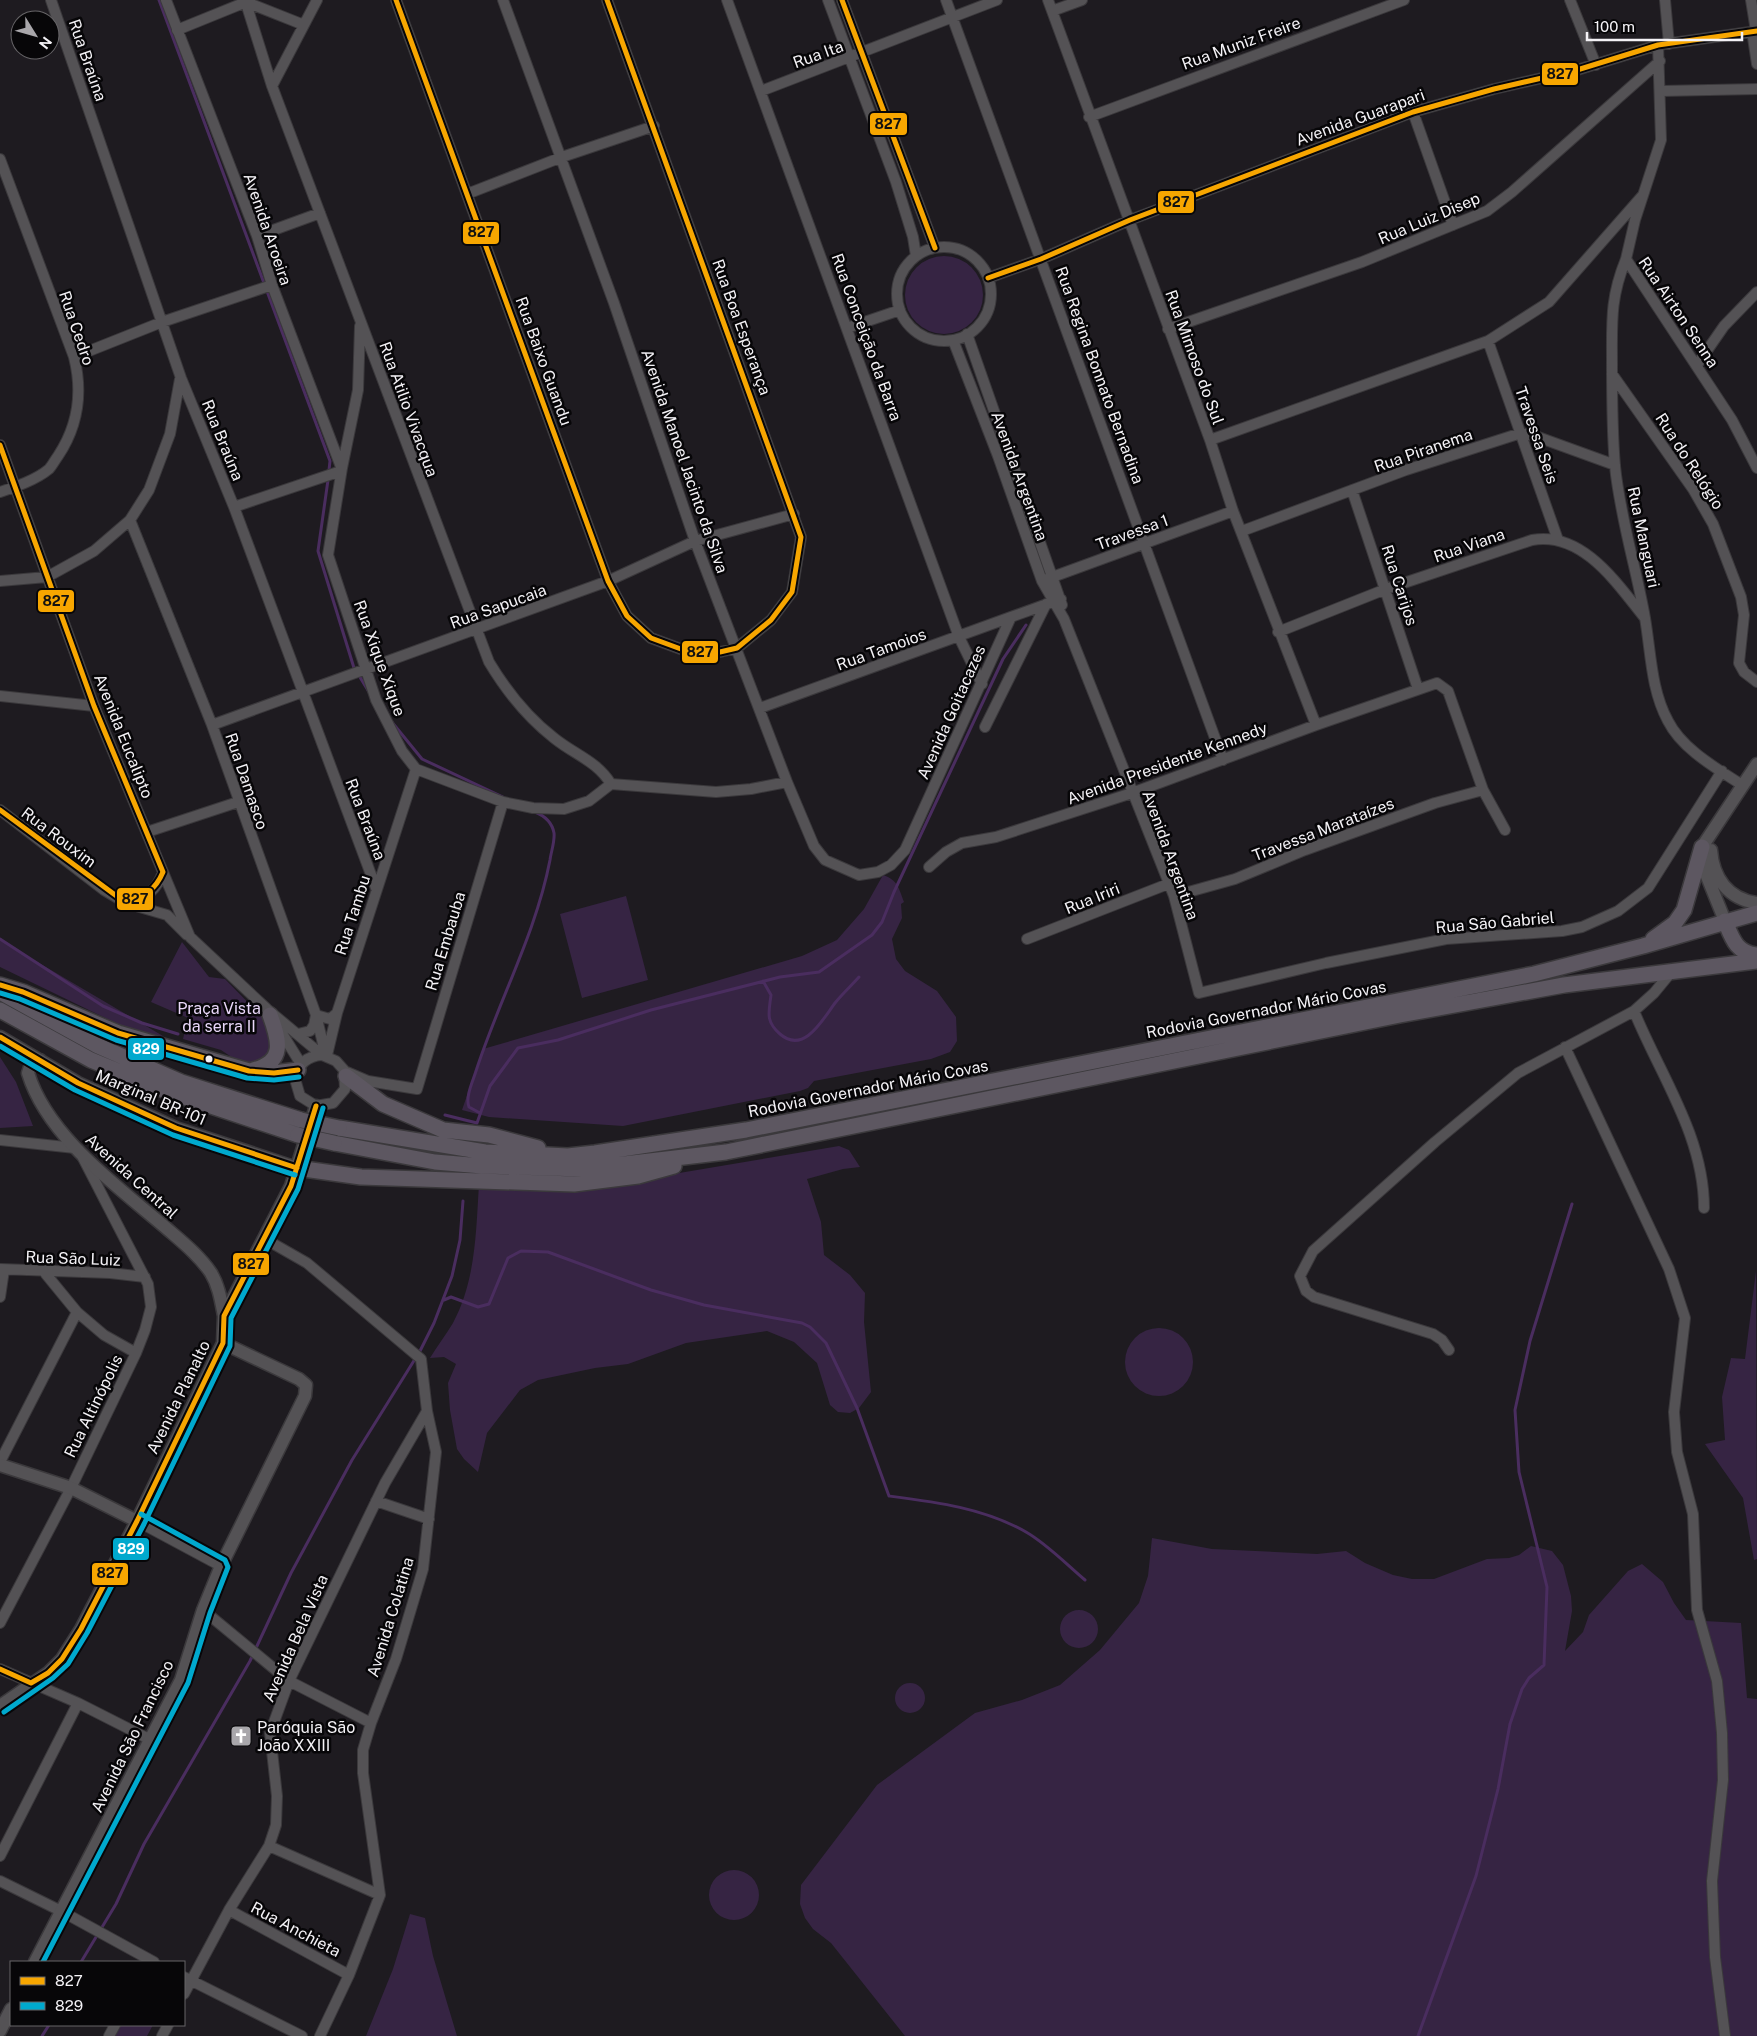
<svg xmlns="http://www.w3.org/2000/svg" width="1757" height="2036" viewBox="0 0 1757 2036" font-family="'Public Sans',sans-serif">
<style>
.green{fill:#362443}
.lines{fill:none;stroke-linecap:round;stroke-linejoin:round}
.stream{stroke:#4a2d5f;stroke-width:3}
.minor-casing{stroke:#3b393c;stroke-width:12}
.tertiary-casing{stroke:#3b393c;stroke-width:15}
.primary-casing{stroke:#3b393c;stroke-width:18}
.minor{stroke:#545255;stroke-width:10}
.tertiary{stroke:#545255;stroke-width:12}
.primary{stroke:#5d5761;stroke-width:15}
.primary-bridge-casing{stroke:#3b393c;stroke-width:18;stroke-linecap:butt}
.primary-bridge{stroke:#5d5761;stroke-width:15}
.bus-1-casing{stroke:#070608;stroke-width:9}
.bus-2-casing{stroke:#070608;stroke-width:9}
.bus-1{stroke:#f7a600;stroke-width:5}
.bus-2{stroke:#00a9ce;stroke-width:5}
.bus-dot{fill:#f4f2f6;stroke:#070608;stroke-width:2}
.labels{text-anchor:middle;stroke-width:5;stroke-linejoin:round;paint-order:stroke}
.street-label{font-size:16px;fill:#f4f2f6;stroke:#070608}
.park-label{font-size:16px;fill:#e9d7f9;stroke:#070608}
.poi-label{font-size:16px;fill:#f4f2f6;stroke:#070608;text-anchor:start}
.line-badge{stroke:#070608;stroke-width:2}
.badge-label{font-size:14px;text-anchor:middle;font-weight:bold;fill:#fff}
.pale-badge-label{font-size:14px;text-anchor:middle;font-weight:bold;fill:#111}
</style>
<rect width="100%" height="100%" fill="#1e1b20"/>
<path class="green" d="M905 295a39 39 0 1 1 78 0a39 39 0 1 1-78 0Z
M883,875C898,880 899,889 904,902L901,904L902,918L892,939L896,959L905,971L937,991L956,1017L957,1041L950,1052L931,1059L814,1081L808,1088L800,1091L623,1126L489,1117L462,1110L483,1049L802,956L837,940L864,909Z
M626,896L648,980L582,998L560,914Z
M0,940L163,1036L157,1043L0,967Z
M182,942L209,977L225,979L261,1016L272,1034L268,1054L259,1062L242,1064L221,1050L183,1039L188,1018L151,1002Z
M0,1057L16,1082L33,1126L0,1128Z
M839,1146L849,1150L860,1167L843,1169L807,1179L821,1222L824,1255L850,1275L865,1293L864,1322L871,1392L859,1408L850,1413L838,1412L830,1405L817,1363L794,1342L767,1331L686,1343L628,1364L595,1368L538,1380L520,1390L487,1433L478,1472L464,1459L457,1449L450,1410L448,1383L456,1364L444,1357L430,1358C437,1346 446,1335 453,1323C476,1280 476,1231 479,1184L590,1188Z
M1756,1271L1757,1559L1754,1560L1743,1498L1705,1444L1725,1440L1722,1397L1731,1358L1745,1359Z
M1125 1362a34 34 0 1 1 68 0a34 34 0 1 1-68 0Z
M1152,1538L1212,1549L1317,1554L1346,1551L1365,1563L1393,1575L1412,1579H1434L1487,1559L1509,1558L1519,1555L1531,1546L1552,1551L1563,1565L1571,1596L1572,1611L1565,1651L1583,1632L1589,1615L1628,1571L1642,1564L1663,1582L1674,1603L1686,1620L1741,1623L1747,1698L1757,1699V2036H905L831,1943L813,1929L805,1918L800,1904L801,1885L877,1785L975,1713L1022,1700L1060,1685L1100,1650L1139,1603L1148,1576Z
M1060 1629a19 19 0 1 1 38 0a19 19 0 1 1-38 0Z
M895 1698a15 15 0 1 1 30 0a15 15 0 1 1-30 0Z
M709 1895a25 25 0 1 1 50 0a25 25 0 1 1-50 0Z
M410,1914L425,1918L433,1956L457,2036H366L393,1969Z
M121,2025H153L147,2036H115Z"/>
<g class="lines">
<path class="stream" d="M159,0L330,461L329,470
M328,480L318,551L354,668
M358,674L369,692
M391,721L422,759L503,797
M0,939L103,1006L142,1023L178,1034
M763,981L771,995C769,1012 765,1021 780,1034C804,1055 823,1019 835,1003C842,994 851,986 859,977
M480,1113L469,1107C465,1097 473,1081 476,1071C499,1000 536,933 550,860C551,852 555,841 554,833C552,822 545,816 535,812
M445,1115L477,1123L490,1086L518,1048L558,1040L651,1010L780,977L819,972L872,935L882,922L894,892L1003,659L1026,625
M444,1300L451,1297L478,1307L489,1304L508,1258L521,1251L548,1252L651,1290L704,1305L802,1323L810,1327L826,1343L857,1408L889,1496C936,1502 984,1508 1026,1532C1047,1544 1066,1564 1085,1580
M81,1962L116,1904L144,1844L250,1661L291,1573L352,1460L420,1351L434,1323L452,1276L460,1240L463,1201
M42,2036L49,2025
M1418,2036L1476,1876L1498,1789L1510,1724L1522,1689L1529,1678L1544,1665L1547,1587L1519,1472L1515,1410L1530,1341L1572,1204"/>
<g class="minor-casing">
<path id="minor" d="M51,0L181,378L234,507L376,888
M166,0L257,236L272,285L341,467
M245,0L272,86L489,662C507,692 527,717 554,738C575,755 597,761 611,784
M396,0L608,581L627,616L651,638L689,652H720L737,648L771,620L792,592L801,537L607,0
M503,0L614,303L695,541L787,782L814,846L825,860L859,875L878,872L891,865L905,850L1011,617L1061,599
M727,0L959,637L982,684
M828,0L896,182L913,237L916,256
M842,0L935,248
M946,0L1223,760
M1048,0L1210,440L1233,511L1316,725
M1570,0L1596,65
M1665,0L1669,44
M1751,0L1756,31
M1052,11L1082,0
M177,30L246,2L304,25
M1752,31L1757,64
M1658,45L1661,140L1635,220L1626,259L1732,420L1757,468
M272,86L317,0
M761,91L997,0
M1661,91L1757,89
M1413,112L1453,225
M1089,117L1404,0
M0,159L74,357C83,393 78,426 58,456C55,460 52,466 49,469C36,480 15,487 0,492
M467,194L562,157L654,126
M257,236L320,213
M897 294a47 47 0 1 1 94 0a47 47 0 1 1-94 0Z
M1626,259C1610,298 1612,322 1612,363C1612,397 1612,432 1615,466C1620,517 1636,567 1645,618C1651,653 1651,690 1668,721C1682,749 1716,768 1742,785
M988,278L1041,259L1130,220L1413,112L1494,89L1577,70L1658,45L1757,31
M360,326L358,390L342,468L328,555L376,700L402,751L416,769L503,802L533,808L564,809L589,801L611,784L716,792L751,789L787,782
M847,328L900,310
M1168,329L1362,262L1487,211L1512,192L1660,61
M967,334L1062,605
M953,340L998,456L1042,581L1064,619L1174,896L1199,993L1326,963L1446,939L1562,931L1582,927L1618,911L1648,888L1722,771
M1488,341L1558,540
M74,357L162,322L272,285
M1697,365L1724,326L1757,292
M1612,374L1693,489L1713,524L1741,597L1744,615L1739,663L1744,672L1757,682
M1210,440L1488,341L1549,302L1643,195
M0,445L94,706L190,937L267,1009L322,1055L336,1061L344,1070L345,1089L333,1103L316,1106L300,1096L295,1079C298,1064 307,1056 322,1055
M1352,490L1418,689
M234,507L341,471
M130,520L212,725L316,1015L326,1056
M1242,531L1406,470L1521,433L1535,436L1615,465
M1047,579L1233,511
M0,581L47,577L94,551L130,520L149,490L170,434L180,379
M1278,632L1386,589L1532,540C1582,531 1616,582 1644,617
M0,696L94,706
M760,708L1011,617
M212,725L608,581L695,541L794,514
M985,727L1046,604
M0,810L104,890L126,903L167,915L187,935
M147,832L238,802
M929,867L946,852L962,843L996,837L1132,793L1316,725L1437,683L1448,691L1483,790L1505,830
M1174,896L1235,879L1305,850L1435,803L1483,790
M126,903C147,895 155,894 163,872
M1027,939L1168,884
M1634,1011C1660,1075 1704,1136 1704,1208
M278,1027L301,1064
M298,1034L310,1031L314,1025L316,1015L330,1019L337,1013
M1565,1047L1669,1269L1685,1318L1674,1412L1677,1452L1693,1514L1697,1610L1717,1681L1722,1733L1723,1780L1712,1881L1715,1957L1725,2036
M327,1055L337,1013L416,769
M347,1072L368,1081L417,1089L503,802
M0,1140L75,1148
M265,1239L307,1263L421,1359L427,1411L436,1452L423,1569L396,1659L371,1723L363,1750V1773L380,1895L349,1975L320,2036
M0,1269L110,1273L145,1277
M0,1297L4,1270
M77,1312L104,1335L136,1353
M1449,1350L1442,1340L1433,1334L1314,1297L1306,1291L1300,1276L1313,1251L1435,1142L1518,1073L1634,1011L1654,993L1673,970
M0,1462L77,1312L45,1273
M376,1501L429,1519
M137,1521L221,1566
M203,1610L289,1681L371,1723
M0,1623L71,1488L136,1353L145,1330L151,1307L148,1284L83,1158
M0,1669L78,1703L151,1740
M269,1846L380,1895
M0,1856L78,1703
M0,1881L61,1911L154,1962
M229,1910L349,1975
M184,1977L302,2036
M184,1994L229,1910L269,1846L276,1825L277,1796L270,1733L289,1681L385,1483L427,1411
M109,2036L115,2025
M162,2036L168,2025"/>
</g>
<g class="tertiary-casing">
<path id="tertiary" d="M1711,850C1713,878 1728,899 1757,903
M1725,921L1706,874L1702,847L1757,764
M0,1037L78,1083L176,1128L297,1168
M40,1060L31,1064L28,1073C47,1136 117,1186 165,1227C181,1241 199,1255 211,1273C219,1286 221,1301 224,1316
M0,1465L71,1488L137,1521
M0,1706L48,1673L62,1659L81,1629L137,1521L223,1343L224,1316L291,1186L316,1106
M35,1962L181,1680L203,1610L221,1566L305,1396L306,1385L299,1379L223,1343
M0,2031L11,2009"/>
</g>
<g class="primary-casing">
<path id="primary" d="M1725,921C1732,938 1736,953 1757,955
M1653,939L1675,923L1684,910L1702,847
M0,985L23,992L118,1033L249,1071L274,1073L298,1070
M0,992L96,1045L181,1082L301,1120
M0,1010L91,1060L166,1091L298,1135
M253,1070C286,1062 279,1040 270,1015
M346,1076L383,1104L443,1130L489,1135L538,1148
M339,1128L485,1152L568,1156L595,1153L746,1130L1534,974L1643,946L1757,913
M334,1143L435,1162L482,1166L582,1169L726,1152L1400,1015L1564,985L1757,961
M297,1168L361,1177L574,1184L638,1176L674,1166"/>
</g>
<use href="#minor" class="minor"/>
<use href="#tertiary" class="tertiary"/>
<use href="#primary" class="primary"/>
<g class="primary-bridge-casing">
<path id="primary-bridge" d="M301,1120L339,1128
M298,1135L334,1143"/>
</g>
<use href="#primary-bridge" class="primary-bridge"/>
<g class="bus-1-casing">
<path id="bus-1" d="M396,0L608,581L627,616L651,638L689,652H720L737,648L771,620L792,592L801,537L607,0
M842,0L935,248
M988,278L1041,259L1130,220L1413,112L1494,89L1577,70L1658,45L1757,31
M0,445L94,706L163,872C155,891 144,896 126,903L0,810
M0,985L23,992L118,1033L249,1071L274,1073L298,1070
M0,1037L78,1083L176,1128L297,1168
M0,1669L31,1683L48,1673L62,1659L81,1629L137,1521L223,1343L224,1316L291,1186L316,1106"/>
</g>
<g class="bus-2-casing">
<path id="bus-2" d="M0,993L20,999L116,1040L247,1078L274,1080L299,1077
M0,1046L75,1090L173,1135L295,1175
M4,1712L53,1678L68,1664L87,1633L144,1524L230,1346L231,1318L298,1189L323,1108
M43,1962L188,1683L210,1613L228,1567L225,1560L141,1514"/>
</g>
<use href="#bus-1" class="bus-1"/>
<use href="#bus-2" class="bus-2"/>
</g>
<defs>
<g id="church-square" transform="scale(1.125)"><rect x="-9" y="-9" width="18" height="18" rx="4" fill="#a9a7ab" stroke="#070608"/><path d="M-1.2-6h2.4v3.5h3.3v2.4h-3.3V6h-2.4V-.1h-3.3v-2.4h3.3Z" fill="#fff"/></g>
</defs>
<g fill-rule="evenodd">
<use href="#church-square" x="241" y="1736"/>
</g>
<circle class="bus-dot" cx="209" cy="1059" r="4.5"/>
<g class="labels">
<g class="street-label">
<text transform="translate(1241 43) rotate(-20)" y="6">Rua Muniz Freire</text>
<text transform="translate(818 54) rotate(-20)" y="6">Rua Ita</text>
<text transform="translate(88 60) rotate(71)" y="6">Rua Braúna</text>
<text transform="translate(1360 117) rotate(-20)" y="6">Avenida Guarapari</text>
<text transform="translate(1429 218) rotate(-23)" y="6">Rua Luiz Disep</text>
<text transform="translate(268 229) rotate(71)" y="6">Avenida Aroeira</text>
<text transform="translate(1679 312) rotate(56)" y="6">Rua Airton Senna</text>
<text transform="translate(742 327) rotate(70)" y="6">Rua Boa Esperança</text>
<text transform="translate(77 328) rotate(71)" y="6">Rua Cedro</text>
<text transform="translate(867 337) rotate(70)" y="6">Rua Conceição da Barra</text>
<text transform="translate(1195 357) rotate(70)" y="6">Rua Mimoso do Sul</text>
<text transform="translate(544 361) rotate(70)" y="6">Rua Baixo Guandu</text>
<text transform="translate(1100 375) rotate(70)" y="6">Rua Regina Bonnato Bernadina</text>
<text transform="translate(409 409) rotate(70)" y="6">Rua Atilio Vivacqua</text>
<text transform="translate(1537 435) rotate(71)" y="6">Travessa Seis</text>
<text transform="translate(223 440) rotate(68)" y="6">Rua Braúna</text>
<text transform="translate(1423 450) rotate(-19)" y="6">Rua Piranema</text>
<text transform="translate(685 461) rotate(71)" y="6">Avenida Manoel Jacinto da Silva</text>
<text transform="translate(1690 461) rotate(57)" y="6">Rua do Relógio</text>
<text transform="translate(1020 476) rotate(70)" y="6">Avenida Argentina</text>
<text transform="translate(1132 532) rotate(-20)" y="6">Travessa 1</text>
<text transform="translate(1644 537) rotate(78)" y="6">Rua Manguari</text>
<text transform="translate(1469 545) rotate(-19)" y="6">Rua Viana</text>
<text transform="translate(1400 585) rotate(72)" y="6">Rua Carijos</text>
<text transform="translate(498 606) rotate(-20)" y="6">Rua Sapucaia</text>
<text transform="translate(881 649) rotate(-20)" y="6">Rua Tamoios</text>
<text transform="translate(380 658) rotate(70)" y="6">Rua Xique Xique</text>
<text transform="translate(951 712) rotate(-66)" y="6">Avenida Goitacazes</text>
<text transform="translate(124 736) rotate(68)" y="6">Avenida Eucalipto</text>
<text transform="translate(1167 763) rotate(-20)" y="6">Avenida Presidente Kennedy</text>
<text transform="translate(247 781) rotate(71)" y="6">Rua Damasco</text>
<text transform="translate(366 819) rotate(69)" y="6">Rua Braúna</text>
<text transform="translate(1323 829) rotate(-21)" y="6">Travessa Marataízes</text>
<text transform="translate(59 837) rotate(37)" y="6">Rua Rouxim</text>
<text transform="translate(1171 855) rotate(70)" y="6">Avenida Argentina</text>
<text transform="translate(1092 898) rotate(-22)" y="6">Rua Iriri</text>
<text transform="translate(352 915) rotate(-72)" y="6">Rua Tambu</text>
<text transform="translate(1495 922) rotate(-5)" y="6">Rua São Gabriel</text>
<text transform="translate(445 941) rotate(-73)" y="6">Rua Embauba</text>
<text transform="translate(1266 1009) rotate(-11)" y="6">Rodovia Governador Mário Covas</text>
<text transform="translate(868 1088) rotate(-11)" y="6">Rodovia Governador Mário Covas</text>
<text transform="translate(151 1097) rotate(23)" y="6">Marginal BR-101</text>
<text transform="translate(132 1176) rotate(42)" y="6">Avenida Central</text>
<text transform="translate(73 1258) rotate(2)" y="6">Rua São Luiz</text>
<text transform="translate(178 1397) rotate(-64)" y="6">Avenida Planalto</text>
<text transform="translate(93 1406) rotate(-64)" y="6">Rua Altinópolis</text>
<text transform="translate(390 1617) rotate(-73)" y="6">Avenida Colatina</text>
<text transform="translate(295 1638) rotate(-66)" y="6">Avenida Bela Vista</text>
<text transform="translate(132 1736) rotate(-64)" y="6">Avenida São Francisco</text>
<text transform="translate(296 1929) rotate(28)" y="6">Rua Anchieta</text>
</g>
<g class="park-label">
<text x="219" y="1014">Praça Vista<tspan x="219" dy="18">da serra II</tspan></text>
</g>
<g class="poi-label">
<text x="257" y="1733">Paróquia São<tspan x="257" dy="18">João XXIII</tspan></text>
</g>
</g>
<g class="line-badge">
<rect x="1541" y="62" width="38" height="24" rx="5" fill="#f7a600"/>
<rect x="869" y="112" width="39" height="24" rx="5" fill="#f7a600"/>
<rect x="1157" y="190" width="38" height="24" rx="5" fill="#f7a600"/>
<rect x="462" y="221" width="38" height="24" rx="5" fill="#f7a600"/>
<rect x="37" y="589" width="38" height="24" rx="5" fill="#f7a600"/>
<rect x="681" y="640" width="38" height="24" rx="5" fill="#f7a600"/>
<rect x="116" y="887" width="38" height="24" rx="5" fill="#f7a600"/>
<rect x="127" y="1037" width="38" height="24" rx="5" fill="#00a9ce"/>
<rect x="232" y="1252" width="38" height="24" rx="5" fill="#f7a600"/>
<rect x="112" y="1537" width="38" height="24" rx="5" fill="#00a9ce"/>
<rect x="91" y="1562" width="38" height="24" rx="5" fill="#f7a600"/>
</g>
<g class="badge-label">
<text x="146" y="1054">829</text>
<text x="131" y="1554">829</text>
</g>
<g class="pale-badge-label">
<text x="1560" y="79">827</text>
<text x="888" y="129">827</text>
<text x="1176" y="207">827</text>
<text x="481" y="237">827</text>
<text x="56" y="606">827</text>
<text x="700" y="657">827</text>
<text x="135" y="904">827</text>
<text x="251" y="1269">827</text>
<text x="110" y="1578">827</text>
</g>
<rect x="10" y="1961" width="175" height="65" fill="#070608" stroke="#666467"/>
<rect x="20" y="1977" width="25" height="8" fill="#f7a600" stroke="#666467"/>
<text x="55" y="1986" font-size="15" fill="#f4f2f6">827</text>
<rect x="20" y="2002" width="25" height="8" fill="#00a9ce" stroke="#666467"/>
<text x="55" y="2011" font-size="15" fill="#f4f2f6">829</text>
<g transform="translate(35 35) rotate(127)"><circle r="24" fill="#070608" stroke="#666467"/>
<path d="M0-4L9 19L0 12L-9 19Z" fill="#a9a7ab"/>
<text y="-8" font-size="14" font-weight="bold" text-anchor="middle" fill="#f4f2f6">N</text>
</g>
<path d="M1587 32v8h155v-8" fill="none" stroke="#f4f2f6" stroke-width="2.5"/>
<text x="1594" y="32" font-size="15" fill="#f4f2f6" stroke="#070608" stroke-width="4" paint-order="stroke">100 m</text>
</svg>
